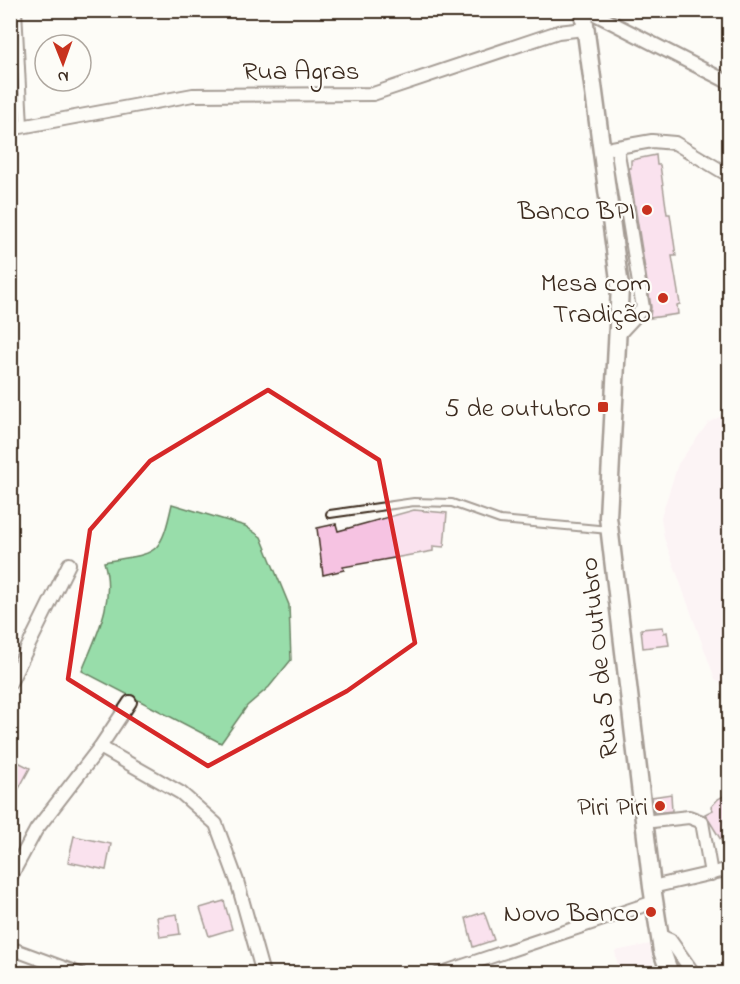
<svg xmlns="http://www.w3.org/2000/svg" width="740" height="984" viewBox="0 0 740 984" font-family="'Indie Flower',sans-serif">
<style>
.built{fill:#fbebf1}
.green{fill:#98ddaa;stroke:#6a8464;stroke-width:1.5}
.building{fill:#f6c3e2;stroke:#3b2a1e;stroke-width:1.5}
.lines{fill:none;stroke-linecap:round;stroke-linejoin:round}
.lane-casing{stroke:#3b2a1e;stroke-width:10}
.street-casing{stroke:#3b2a1e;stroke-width:16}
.secondary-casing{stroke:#3b2a1e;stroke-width:21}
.lane{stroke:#fdfcf7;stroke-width:6}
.street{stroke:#fdfcf7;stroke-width:12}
.secondary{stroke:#fdfcf7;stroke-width:16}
.marked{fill:none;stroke:#d62828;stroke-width:4.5;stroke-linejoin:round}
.poi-dot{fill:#c8321e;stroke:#fdfcf7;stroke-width:2}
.labels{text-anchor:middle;stroke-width:4.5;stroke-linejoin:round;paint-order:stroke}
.street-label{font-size:27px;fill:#3b2a1e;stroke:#fdfcf7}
.poi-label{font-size:27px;fill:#3b2a1e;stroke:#fdfcf7;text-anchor:end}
</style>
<rect width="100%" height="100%" fill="#fdfcf7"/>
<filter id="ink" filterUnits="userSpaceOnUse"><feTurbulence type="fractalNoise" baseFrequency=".0167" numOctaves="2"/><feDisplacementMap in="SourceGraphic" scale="12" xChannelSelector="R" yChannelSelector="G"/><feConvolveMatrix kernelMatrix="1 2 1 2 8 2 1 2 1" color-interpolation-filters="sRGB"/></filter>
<g filter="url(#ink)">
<path class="built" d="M729,412V690L715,679L664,538L661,517L678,464L708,423Z
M650,944L654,968L619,973L615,951Z"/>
<path class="green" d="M172,504L245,526L261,537L289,605L291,660L269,687L247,706L221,743L82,671C96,636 116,600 104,562C156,552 160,559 172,504Z
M722,618H729V674H724Z"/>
<path class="building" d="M656,155L657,165H660L667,214H670L676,256H672L680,304L677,305L678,314L650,318L651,307L629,168H631V160Z
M414,510L447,513L444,547L433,546V551L343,567L344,570L323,575L317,528L336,524L338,531Z
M663,627L664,633L667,632L669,645L643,648L641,629Z
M10,758L30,768L10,805Z
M729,793V853L705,814L713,810L711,807L718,799Z
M671,794L672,811L654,813L652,797Z
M74,836L111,844L106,870L68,862Z
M224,901L232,929L209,936L200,908Z
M484,912L494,940L473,947L466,918Z
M177,914L180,934L160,937L157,917Z"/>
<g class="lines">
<g class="lane-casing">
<path id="lane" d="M18,10L24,126
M330,514L414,502L452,503L500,520L609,530"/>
</g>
<g class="street-casing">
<path id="street" d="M587,10L730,83
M10,129L193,95L373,94L558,32L585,29
M617,147L643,308L618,335
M612,148L652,141L675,143L730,176
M10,683L69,564
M100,747L181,793L216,824L237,881L263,974
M643,822L689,817L702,822L711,874
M10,878L36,830L100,747L130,702
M652,887L730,869
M660,936L670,940L694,974
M10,948L80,974
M439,974L654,902"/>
</g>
<g class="secondary-casing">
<path id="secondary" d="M583,10L620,287L608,517L652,887L662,951L670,974"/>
</g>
<use href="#lane" class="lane"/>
<use href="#street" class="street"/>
<use href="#secondary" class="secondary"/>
</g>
</g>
<path d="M0 0H740V984H0ZM268,390L379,460L415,643L347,691L208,766L68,679L90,530L150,461Z" fill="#fdfcf7" fill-opacity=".55" fill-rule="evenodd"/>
<path class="marked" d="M268,390L379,460L415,643L347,691L208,766L68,679L90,530L150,461Z"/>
<g class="poi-dot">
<circle cx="647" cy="210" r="6"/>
<circle cx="663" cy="298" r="6"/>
<rect x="597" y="401" width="12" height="12" rx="3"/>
<circle cx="660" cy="806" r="6"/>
<circle cx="651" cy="912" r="6"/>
</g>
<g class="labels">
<g class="street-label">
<text x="301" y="79">Rua Agras</text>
<text transform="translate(598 658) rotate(-96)" y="9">Rua 5 de Outubro</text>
</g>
<g class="poi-label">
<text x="635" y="219">Banco BPI</text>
<text x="651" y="291">Mesa com<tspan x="651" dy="31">Tradição</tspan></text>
<text x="591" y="416">5 de outubro</text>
<text x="648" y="815">Piri Piri</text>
<text x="639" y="921">Novo Banco</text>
</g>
</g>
<rect width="740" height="984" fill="none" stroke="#fdfcf7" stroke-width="36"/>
<rect x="18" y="18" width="704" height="948" fill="none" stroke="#3b2a1e" stroke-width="2" filter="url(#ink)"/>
<g transform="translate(63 63) rotate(179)"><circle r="28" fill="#fdfcf7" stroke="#afa8a0" stroke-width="1.5"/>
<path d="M0-4.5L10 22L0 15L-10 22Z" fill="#c8321e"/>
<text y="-9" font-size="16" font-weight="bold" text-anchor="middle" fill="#3b2a1e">N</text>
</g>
</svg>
